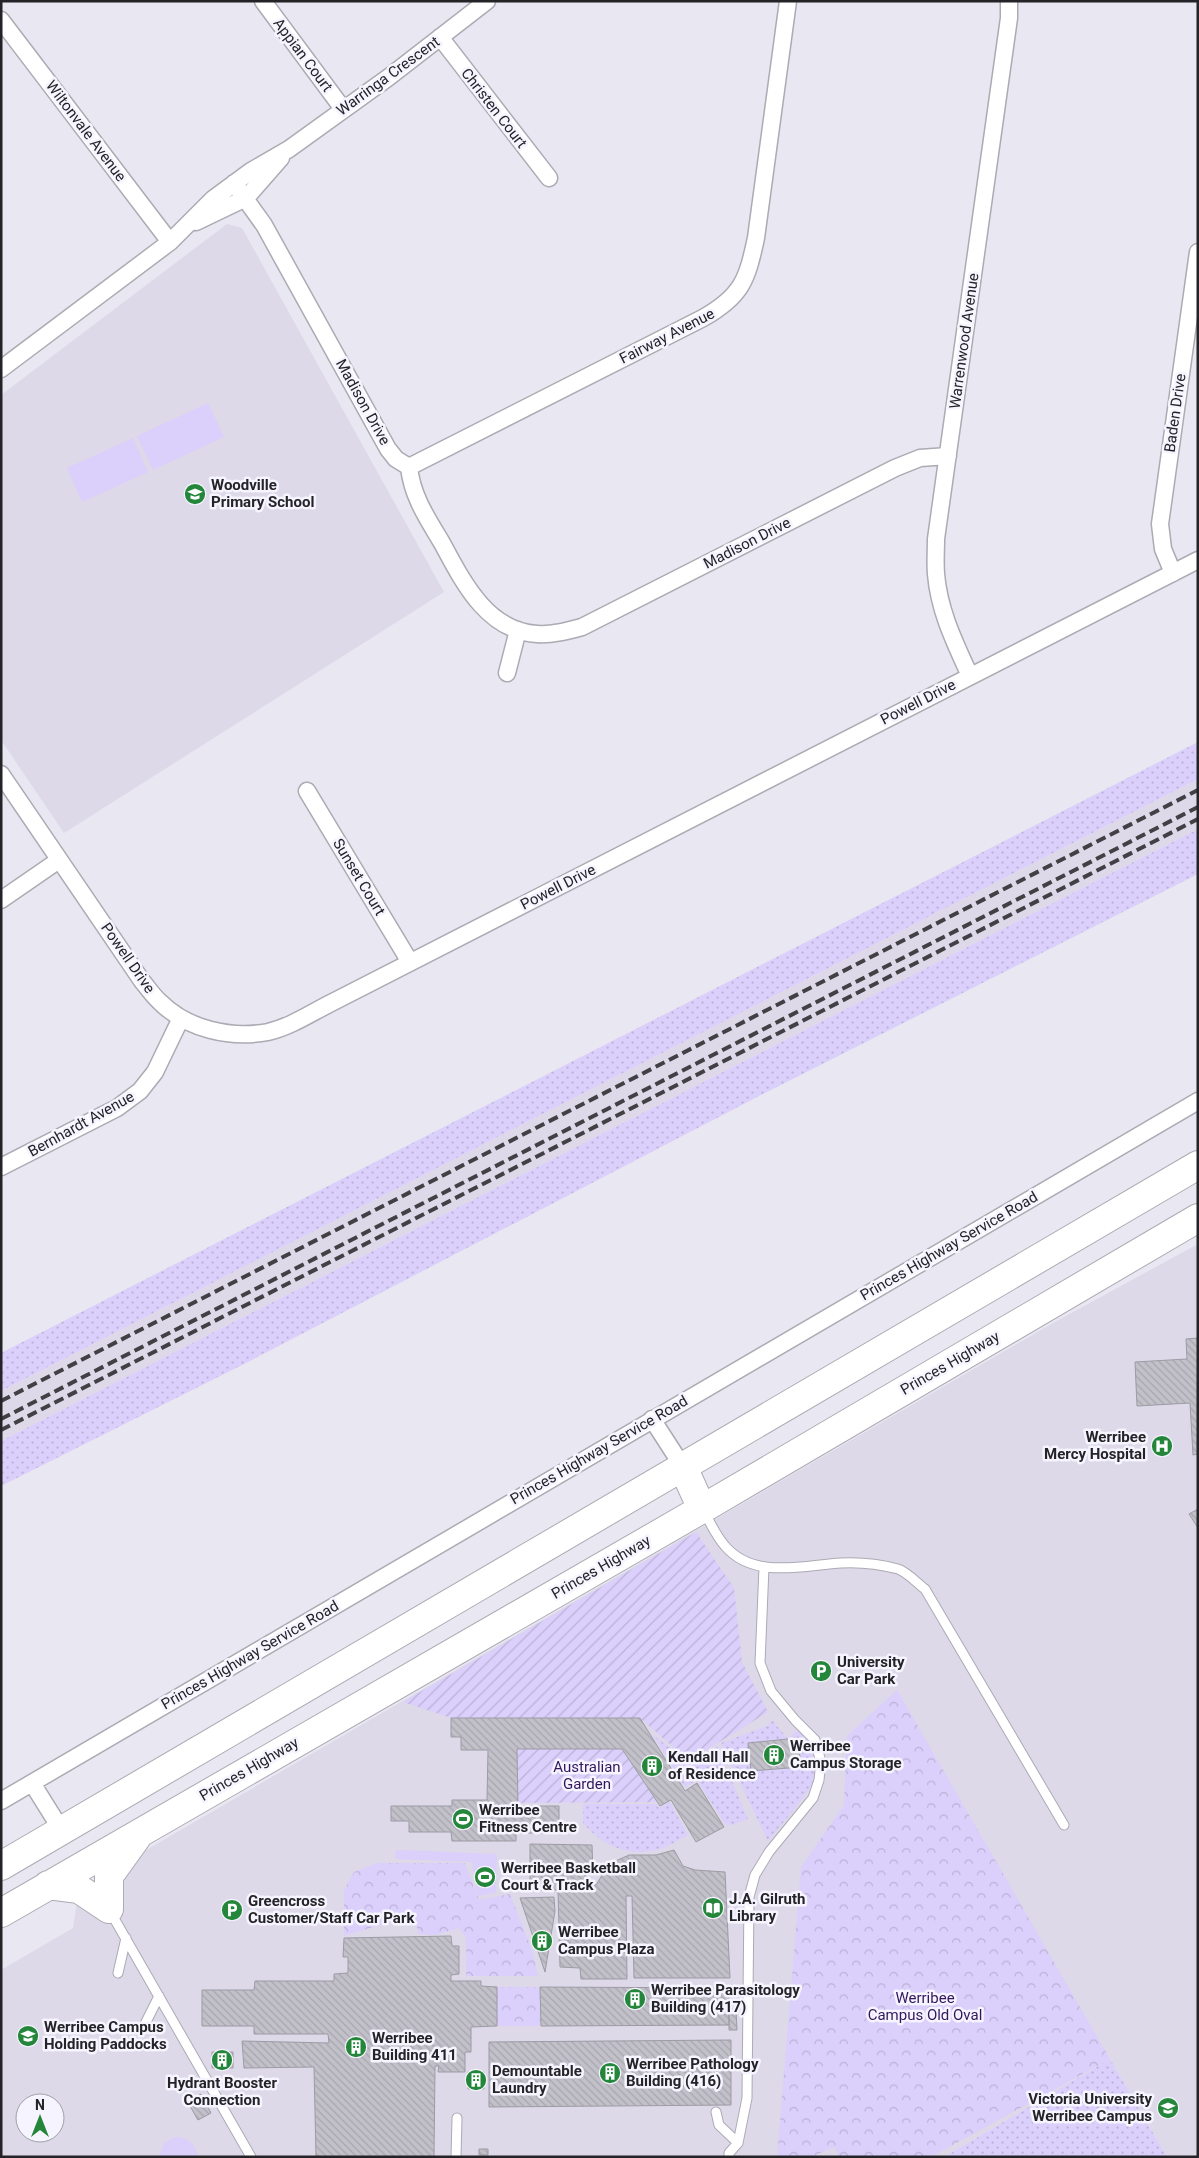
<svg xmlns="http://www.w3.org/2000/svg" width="1199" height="2158" viewBox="0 0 1199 2158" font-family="Roboto,sans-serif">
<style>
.built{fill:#ddd9e9;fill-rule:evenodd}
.grass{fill:url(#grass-dots)}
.forest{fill:url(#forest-crowns)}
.garden{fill:url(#garden-furrows)}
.pitch{fill:#dbcffb}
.building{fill:url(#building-back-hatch);stroke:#9d9ba4}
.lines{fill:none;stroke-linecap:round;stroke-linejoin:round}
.service-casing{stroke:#acaab3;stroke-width:11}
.minor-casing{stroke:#acaab3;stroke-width:19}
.trunk-casing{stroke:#acaab3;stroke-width:30}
.service{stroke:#fff;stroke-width:9}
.minor{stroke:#fff;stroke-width:16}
.trunk{stroke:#fff;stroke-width:28}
.rail{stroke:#414045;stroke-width:4;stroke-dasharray:10 5;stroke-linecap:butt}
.labels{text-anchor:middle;stroke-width:5;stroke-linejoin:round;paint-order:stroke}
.street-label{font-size:15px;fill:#242327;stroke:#f6f4fe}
.poi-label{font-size:15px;font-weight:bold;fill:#242327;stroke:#f6f4fe;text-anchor:start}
.park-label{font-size:15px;fill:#33175d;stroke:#f6f4fe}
</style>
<defs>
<pattern id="grass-dots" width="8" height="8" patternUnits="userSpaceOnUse" patternTransform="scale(1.25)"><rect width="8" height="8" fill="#dbcffb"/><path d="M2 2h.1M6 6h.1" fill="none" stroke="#bcb1d7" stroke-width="1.8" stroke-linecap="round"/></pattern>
<pattern id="forest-crowns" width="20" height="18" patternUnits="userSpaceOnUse" patternTransform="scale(1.25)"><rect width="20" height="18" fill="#dbcffb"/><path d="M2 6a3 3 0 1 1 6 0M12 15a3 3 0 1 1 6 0" fill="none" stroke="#bcb1d7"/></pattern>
<pattern id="garden-furrows" width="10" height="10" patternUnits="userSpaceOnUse" patternTransform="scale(1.25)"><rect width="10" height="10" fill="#dbcffb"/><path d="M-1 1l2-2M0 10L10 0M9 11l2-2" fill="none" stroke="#bcb1d7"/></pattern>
<pattern id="building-back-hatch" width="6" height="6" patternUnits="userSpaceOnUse" patternTransform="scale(1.25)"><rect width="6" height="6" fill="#c2c0c9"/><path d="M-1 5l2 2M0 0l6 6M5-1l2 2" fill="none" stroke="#a7a5ad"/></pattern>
</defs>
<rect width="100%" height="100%" fill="#e9e7f1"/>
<path class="built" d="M227,224L242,228L444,592L64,833L1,740V395Z
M1198,779V829L1,1441V1391Z
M1198,1244V2157H1167L1110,2059L944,2157H1V1970L73,1928L79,1889L1053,1323ZM25,2103H55V2133H25Z"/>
<path class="grass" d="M1198,742V779L1,1391V1353Z
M1198,829V874L761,1095L246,1363L1,1486V1441Z
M772,1720L787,1738H789L801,1727C812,1743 821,1771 809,1789C798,1807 781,1824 768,1841L721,1743L769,1725Z
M652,1734L688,1762L717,1746L748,1819L732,1825L725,1824L697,1780L685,1787Z
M670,1802L688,1835C679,1839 670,1846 660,1849C628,1857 604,1847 583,1823V1804H656L659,1808Z
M1110,2059L1167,2157H944Z"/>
<path class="forest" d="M897,1690L1110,2059L931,2157H840L834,2147L811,2157H777L801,1867L844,1805L847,1736Z
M377,1863H465L479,1900L510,1894L532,1950L538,1976H466V1938L459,1928L435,1935L419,1934L413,1915L344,1936V1891L354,1872Z
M497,1987H540L541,2026H497Z"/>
<path class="garden" d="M696,1532L734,1588L742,1662L768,1712L733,1734L688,1760L640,1718H451L403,1702Z
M517,1749H622L657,1802L518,1803Z"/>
<path class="pitch" d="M208,403L224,437L153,470L137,436Z
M133,438L148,472L82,502L67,468Z
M396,1850L497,1854L496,1893L477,1896L472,1862L395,1859Z
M175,2137C188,2137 196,2144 198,2157H159L164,2143Z"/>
<path class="building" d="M1198,1338V1454L1193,1455L1190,1403L1137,1406L1135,1362L1187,1359L1186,1339Z
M1198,1509V1528L1189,1514Z
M451,1718H640L685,1791L697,1783L724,1827L696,1842L671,1800L660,1806L622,1749H517L518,1806H559V1833H516V1841H452L451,1832H409V1821H391V1806H452V1800H487L488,1750H461V1737H451Z
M798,1738L801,1767L751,1771L748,1743Z
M530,1844L592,1845L593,1873H586V1886L579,1885V1890H530Z
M674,1850L683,1866L695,1870L725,1872L730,1978H634L632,1896H626L627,1979H581L580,1968L560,1967L558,1890H579V1885H596L609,1864L629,1855H656Z
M554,1897L555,1911L545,1972L520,1898Z
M451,1936L452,1946H459V1974L451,1975V1981H481V1986L497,1987V2026L471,2027V2052H465V2072H438L439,2066H435L434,2157H316L314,2067L244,2068L242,2041L329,2043L328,2034H254V2026H202V1990H254L255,1981H334V1974L348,1973V1957H343L344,1938Z
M540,1987L729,1988V2025L541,2026Z
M729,2009H736L737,2030H729Z
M731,2040V2105L489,2107V2042Z
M212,2052H233V2068H212Z
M468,2072H484V2089H468Z
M201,2094L211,2113L198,2120L187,2101Z
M479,2149H488V2155H479Z"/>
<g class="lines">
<g class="service-casing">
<path id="service" d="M703,1510C710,1522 716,1536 725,1546C754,1580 804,1565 841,1563C860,1562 879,1564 898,1569C907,1572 917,1583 925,1589L1064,1825
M111,1913L251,2157
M118,1973L126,1938
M145,2024L159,1996
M716,2112L719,2125L738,2143
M456,2157L457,2118
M729,2157V2153L738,2143L747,2098L749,1897L755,1875L769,1852L813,1798L819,1780L821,1762L815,1740L795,1720L771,1691L760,1663L764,1567"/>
</g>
<g class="minor-casing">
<path id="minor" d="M263,1L343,109
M1,20L170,242
M440,37L549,178
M234,183L264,225L388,449L396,459L409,467C412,496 427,518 442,543C463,582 487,631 537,634C552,635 567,631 582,627L895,468L920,458L948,456
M196,222L246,198L281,158
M1,369L170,242L213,199L251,171L289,149L389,77L487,1
M409,467L703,318C742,296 747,280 756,238L788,1
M1173,573L1163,549L1160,524L1198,252
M507,673L518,630
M970,676C955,643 939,611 936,574C935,562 936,550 936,539L1009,18V1
M1,774L142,981C148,988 153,996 160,1002C187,1029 230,1039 268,1032C290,1027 311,1013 331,1003L1198,560
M307,791L410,962
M1,900L59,860
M1,1167L117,1108L140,1091L155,1072L181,1018
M652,1419L683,1467
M32,1783L62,1831
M1,1801L1198,1101"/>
</g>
<g class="trunk-casing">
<path id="trunk" d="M683,1467L702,1509
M1,1866L1198,1165
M48,1885L79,1889L109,1909
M109,1909V1876L137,1837
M1,1913L702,1509L1198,1218"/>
</g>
<use href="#service" class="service"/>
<use href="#minor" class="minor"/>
<use href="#trunk" class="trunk"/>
<path class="rail" d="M1,1401L1198,790
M1,1419L1198,807
M1,1430L1198,819"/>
</g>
<defs>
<g id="school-disc" transform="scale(1.125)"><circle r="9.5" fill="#24863a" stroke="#f6f4fe"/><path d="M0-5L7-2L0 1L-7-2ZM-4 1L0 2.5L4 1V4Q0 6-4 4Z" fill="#fff"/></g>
<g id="hospital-disc" transform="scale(1.125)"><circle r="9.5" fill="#24863a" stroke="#f6f4fe"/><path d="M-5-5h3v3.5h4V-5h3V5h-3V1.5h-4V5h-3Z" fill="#fff"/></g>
<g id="parking-disc" transform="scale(1.125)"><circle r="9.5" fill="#24863a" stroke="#f6f4fe"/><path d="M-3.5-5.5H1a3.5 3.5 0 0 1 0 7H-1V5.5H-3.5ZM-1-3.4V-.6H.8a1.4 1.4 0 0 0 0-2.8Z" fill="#fff"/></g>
<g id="building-disc" transform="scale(1.125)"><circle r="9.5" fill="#24863a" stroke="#f6f4fe"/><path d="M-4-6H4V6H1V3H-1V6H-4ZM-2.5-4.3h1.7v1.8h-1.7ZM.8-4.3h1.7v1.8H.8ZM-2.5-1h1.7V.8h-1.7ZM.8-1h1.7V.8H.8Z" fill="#fff"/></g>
<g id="stadium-disc" transform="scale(1.125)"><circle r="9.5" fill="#24863a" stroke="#f6f4fe"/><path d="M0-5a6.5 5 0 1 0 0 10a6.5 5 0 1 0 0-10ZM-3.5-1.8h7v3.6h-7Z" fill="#fff"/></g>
<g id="library-disc" transform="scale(1.125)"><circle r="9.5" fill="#24863a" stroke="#f6f4fe"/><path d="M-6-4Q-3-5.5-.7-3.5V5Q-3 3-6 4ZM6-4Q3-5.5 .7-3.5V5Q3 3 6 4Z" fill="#fff"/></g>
<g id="university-disc" transform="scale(1.125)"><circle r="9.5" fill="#24863a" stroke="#f6f4fe"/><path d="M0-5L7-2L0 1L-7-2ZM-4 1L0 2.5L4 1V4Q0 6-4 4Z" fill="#fff"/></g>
</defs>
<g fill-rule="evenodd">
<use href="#school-disc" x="195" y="494"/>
<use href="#hospital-disc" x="1162" y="1446"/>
<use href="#parking-disc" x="821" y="1671"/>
<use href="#building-disc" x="774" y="1755"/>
<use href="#building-disc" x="652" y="1766"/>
<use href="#stadium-disc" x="463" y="1819"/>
<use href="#stadium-disc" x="485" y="1877"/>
<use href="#library-disc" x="713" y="1908"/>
<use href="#parking-disc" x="232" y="1910"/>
<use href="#building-disc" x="542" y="1941"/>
<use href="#building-disc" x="635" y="1999"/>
<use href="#university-disc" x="28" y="2036"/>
<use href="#building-disc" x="356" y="2047"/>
<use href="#building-disc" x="222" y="2060"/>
<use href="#building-disc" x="610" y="2073"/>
<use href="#building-disc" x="476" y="2080"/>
<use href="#university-disc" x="1168" y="2108"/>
</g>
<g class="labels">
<g class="street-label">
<text transform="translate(303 55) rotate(53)" y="5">Appian Court</text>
<text transform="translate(388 76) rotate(-36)" y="5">Warringa Crescent</text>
<text transform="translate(494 108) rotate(52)" y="5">Christen Court</text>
<text transform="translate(86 131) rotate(53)" y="5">Wiltonvale Avenue</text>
<text transform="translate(667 336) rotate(-27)" y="5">Fairway Avenue</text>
<text transform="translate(964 341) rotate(-82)" y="5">Warrenwood Avenue</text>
<text transform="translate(363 402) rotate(61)" y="5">Madison Drive</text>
<text transform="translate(1175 413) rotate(-82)" y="5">Baden Drive</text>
<text transform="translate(747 543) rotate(-27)" y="5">Madison Drive</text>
<text transform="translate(918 702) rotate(-27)" y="5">Powell Drive</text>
<text transform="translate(359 877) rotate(59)" y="5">Sunset Court</text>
<text transform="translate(558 887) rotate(-27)" y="5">Powell Drive</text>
<text transform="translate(128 958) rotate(55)" y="5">Powell Drive</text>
<text transform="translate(81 1124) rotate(-29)" y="5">Bernhardt Avenue</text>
<text transform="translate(949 1246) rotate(-30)" y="5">Princes Highway Service Road</text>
<text transform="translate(950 1363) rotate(-30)" y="5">Princes Highway</text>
<text transform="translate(599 1450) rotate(-30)" y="5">Princes Highway Service Road</text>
<text transform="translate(601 1567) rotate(-30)" y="5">Princes Highway</text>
<text transform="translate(250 1655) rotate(-30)" y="5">Princes Highway Service Road</text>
<text transform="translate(249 1769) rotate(-30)" y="5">Princes Highway</text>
</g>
<g class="poi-label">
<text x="211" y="490">Woodville<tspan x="211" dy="17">Primary School</tspan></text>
<text x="1146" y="1442" text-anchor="end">Werribee<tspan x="1146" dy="17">Mercy Hospital</tspan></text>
<text x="837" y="1667">University<tspan x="837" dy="17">Car Park</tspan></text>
<text x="790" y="1751">Werribee<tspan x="790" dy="17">Campus Storage</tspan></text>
<text x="668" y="1762">Kendall Hall<tspan x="668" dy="17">of Residence</tspan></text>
<text x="479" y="1815">Werribee<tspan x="479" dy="17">Fitness Centre</tspan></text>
<text x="501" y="1873">Werribee Basketball<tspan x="501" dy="17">Court &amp; Track</tspan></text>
<text x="729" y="1904">J.A. Gilruth<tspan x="729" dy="17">Library</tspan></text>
<text x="248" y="1906">Greencross<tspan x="248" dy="17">Customer/Staff Car Park</tspan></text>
<text x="558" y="1937">Werribee<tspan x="558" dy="17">Campus Plaza</tspan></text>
<text x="651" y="1995">Werribee Parasitology<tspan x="651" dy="17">Building (417)</tspan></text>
<text x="44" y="2032">Werribee Campus<tspan x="44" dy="17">Holding Paddocks</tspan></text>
<text x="372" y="2043">Werribee<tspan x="372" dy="17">Building 411</tspan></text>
<text x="626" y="2069">Werribee Pathology<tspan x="626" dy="17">Building (416)</tspan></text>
<text x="492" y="2076">Demountable<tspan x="492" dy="17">Laundry</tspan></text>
<text x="222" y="2088" text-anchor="middle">Hydrant Booster<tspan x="222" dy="17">Connection</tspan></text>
<text x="1152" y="2104" text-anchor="end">Victoria University<tspan x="1152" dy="17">Werribee Campus</tspan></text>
</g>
<g class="park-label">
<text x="587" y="1772">Australian<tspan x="587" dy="17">Garden</tspan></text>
<text x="925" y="2003">Werribee<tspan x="925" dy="17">Campus Old Oval</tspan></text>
</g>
</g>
<rect width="1199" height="2158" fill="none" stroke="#242327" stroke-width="5"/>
<g transform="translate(40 2118)"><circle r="24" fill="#f6f4fe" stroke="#a2a0a8"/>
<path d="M0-4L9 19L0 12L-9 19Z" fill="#24863a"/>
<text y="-8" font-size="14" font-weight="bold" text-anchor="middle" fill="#242327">N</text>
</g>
</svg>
